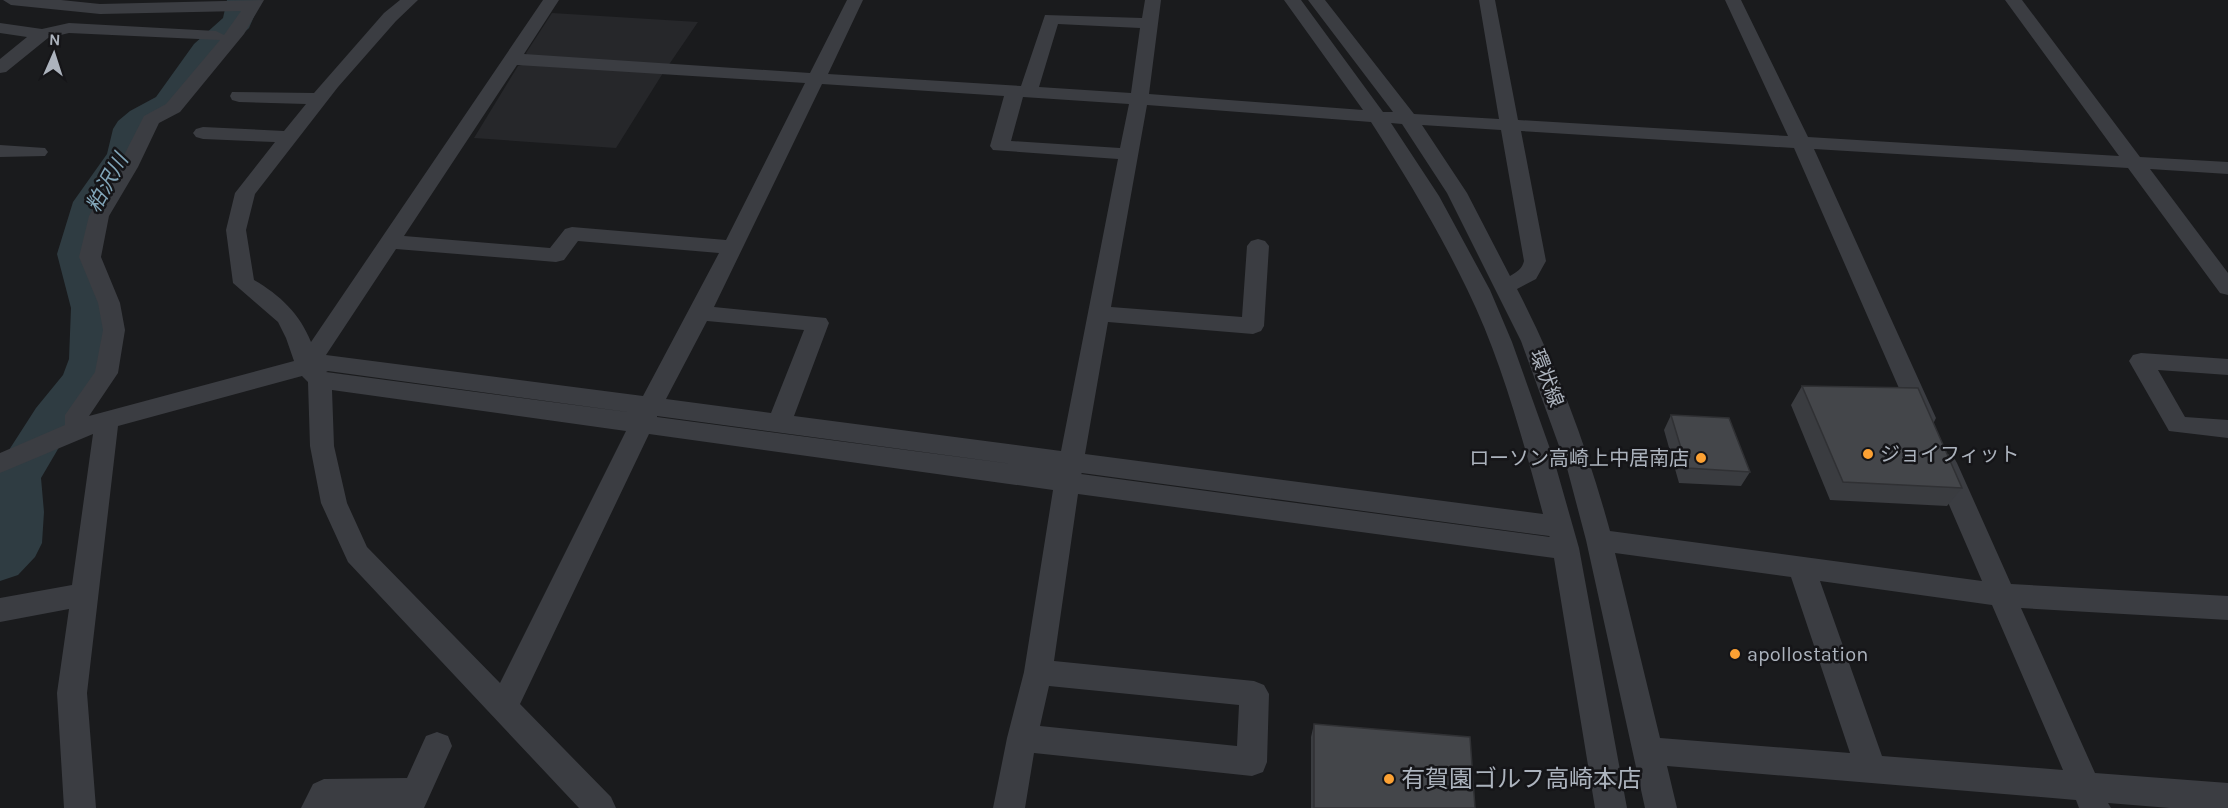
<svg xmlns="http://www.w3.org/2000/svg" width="2228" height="808" viewBox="0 0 2228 808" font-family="Karla,'Noto Sans JP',sans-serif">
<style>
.built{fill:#26272a}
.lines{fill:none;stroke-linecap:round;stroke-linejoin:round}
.river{fill:#2f3c42;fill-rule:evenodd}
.minor{fill:#3b3d42;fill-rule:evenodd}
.wall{fill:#3a3c40}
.building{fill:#44464a;stroke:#303134;stroke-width:1.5}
.poi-dot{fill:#fca133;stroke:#151518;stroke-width:2}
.labels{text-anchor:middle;stroke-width:5;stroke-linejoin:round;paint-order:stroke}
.street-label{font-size:20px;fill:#acb3bd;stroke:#151518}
.poi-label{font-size:20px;fill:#acb3bd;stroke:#151518;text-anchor:start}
.water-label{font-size:21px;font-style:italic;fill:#82a6b9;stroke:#151518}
.near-poi-label{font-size:24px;fill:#acb3bd;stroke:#151518;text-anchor:start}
</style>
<rect width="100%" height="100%" fill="#1a1b1d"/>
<path class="built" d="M552,13L698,22L668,66L528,57L526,53Z
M526,64L663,73L616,148L474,138L518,66Z"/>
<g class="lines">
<path class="river" d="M227,0H261L249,28L218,58L180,111L154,125L148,132L143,154L111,202L97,254L113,308V359L99,392L68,432L41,478L44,512L42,543L35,557L18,575L0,581V464L36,408L63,375L69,359L71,308L57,254L73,202L107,154L113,129L118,121L130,111L156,97L194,44L223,18Z"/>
<path class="minor" d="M3,0H61L100,4L264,0L244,34L180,112L159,123L138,167L109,216L101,257L120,303L125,330L118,373L89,416L294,361L286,338L278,322L233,283L226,230L235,193L275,142L203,139L196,137L193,133L196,129L203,127L284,131L306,104L239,102L232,100L230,96L232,92L314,93L384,13L400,0H418L396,21L338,87L255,194L246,230L254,280C280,295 300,314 311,342L543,0H559L524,54L810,73L847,0H863L828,74L1021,86L1045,15L1142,18L1145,0H1161L1149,94L1363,110L1284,0H1301L1383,112H1393L1308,0H1325L1414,114L1499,119L1479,0H1495L1518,120L1788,136L1725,0H1741L1808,137L2119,156L2005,0H2022L2140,157L2228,162V174L2150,169L2228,273V295L2220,293L2128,168L1814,149L1936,418L1933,424L1924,427L1915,424L1912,418L1794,148L1521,131L1546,261L1536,279L1517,289C1557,366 1587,447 1610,531L1982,581L1931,463L1935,456L1944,453L1953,456L1957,463L2011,584L2228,596V620L2021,608L2095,773L2228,783V808H2170L2108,803L2111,808H2079L2076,800L1667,766L1677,808H1645L1586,540L1567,468L1521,341L1447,193L1402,124L1391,123L1439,196L1490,290L1512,342L1554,460L1579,548L1627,808H1595L1554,558L1078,494L1054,661L1254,681L1264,685L1269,694L1267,762L1263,772L1252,776L1034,753L1025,808H993L1007,738L1024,672L1053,490L649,434L520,704L611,797L616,808H579L348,562L321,503L310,446L308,382L302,376L118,426L87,693L96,808H64L57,693L69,609L0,622V598L72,585L93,434L0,473V453L65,425V415L95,372L103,330L98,303L79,257L89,216L118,167L144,116L166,104L220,40L69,33L48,38L6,72L0,73V59L27,37L0,33V23L42,29L69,23L216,31L224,35L241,11L100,14L11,5ZM1058,24L1140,28L1131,93L1039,87ZM517,65L805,83L726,240L572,227L565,229L550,248L404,236ZM822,84L1004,96L990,146L993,150L1118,159L1061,451L794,416L829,323L826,318L714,307ZM1023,97L1129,104L1120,148L1011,141ZM1147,105L1371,122C1406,176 1439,231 1467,289C1501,358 1523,440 1543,514L1085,454L1108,322L1253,334L1261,331L1264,326L1269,246L1265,241L1258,239L1251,241L1247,246L1242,317L1111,307ZM1422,125L1501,130L1524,261C1522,269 1517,272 1510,276L1467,193ZM578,241L719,253L643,396L326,355L396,249L556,262L564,260ZM707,321L804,330L771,413L666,399ZM328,371L635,413L326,372ZM332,390L626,431L500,683L367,547L347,503L334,446ZM657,416L1057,470L657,417ZM1082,473L1549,536L1550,537L1081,474ZM1615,553L1791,577L1850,753L1660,738ZM1820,581L1992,605L2063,770L1882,756ZM1049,686L1239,705L1237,746L1040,726Z
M0,145L45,148L48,152L45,156L0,157Z
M2141,353L2228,359V375L2158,370L2185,417L2228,420V438L2169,431L2129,361L2133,355Z
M437,732L448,736L452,746L424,808H301L313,784L324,779L407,778L426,736Z"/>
</g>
<path class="wall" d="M1802,386L1962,488L1947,506L1830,500L1791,405Z
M1671,415L1750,472L1741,486L1679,483L1664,430Z
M1314,724L1475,808H1311V737Z"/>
<path class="building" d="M1802,386L1918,388L1962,488L1843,482Z
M1671,415L1729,418L1750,472L1687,468Z
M1314,724L1470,737L1475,808H1314Z"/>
<g class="poi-dot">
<circle cx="1868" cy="454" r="6"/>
<circle cx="1701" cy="458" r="6"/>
<circle cx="1735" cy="654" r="6"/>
<circle cx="1389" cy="779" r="6"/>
</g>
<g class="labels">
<g class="street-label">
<text transform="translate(1547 378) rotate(69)" y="7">環状線</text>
</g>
<g class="poi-label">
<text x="1880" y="461">ジョイフィット</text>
<text x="1689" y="465" text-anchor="end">ローソン高崎上中居南店</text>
<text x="1747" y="661">apollostation</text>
</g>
<g class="water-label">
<text transform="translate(107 183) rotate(-61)" y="7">粕沢川</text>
</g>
<g class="near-poi-label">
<text x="1401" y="787">有賀園ゴルフ高崎本店</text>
</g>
</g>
<g transform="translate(54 54) rotate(3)" stroke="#151518" stroke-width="4.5" paint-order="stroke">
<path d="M0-4.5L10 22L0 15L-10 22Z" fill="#acb3bd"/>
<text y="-9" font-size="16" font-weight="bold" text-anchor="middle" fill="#acb3bd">N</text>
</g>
</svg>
